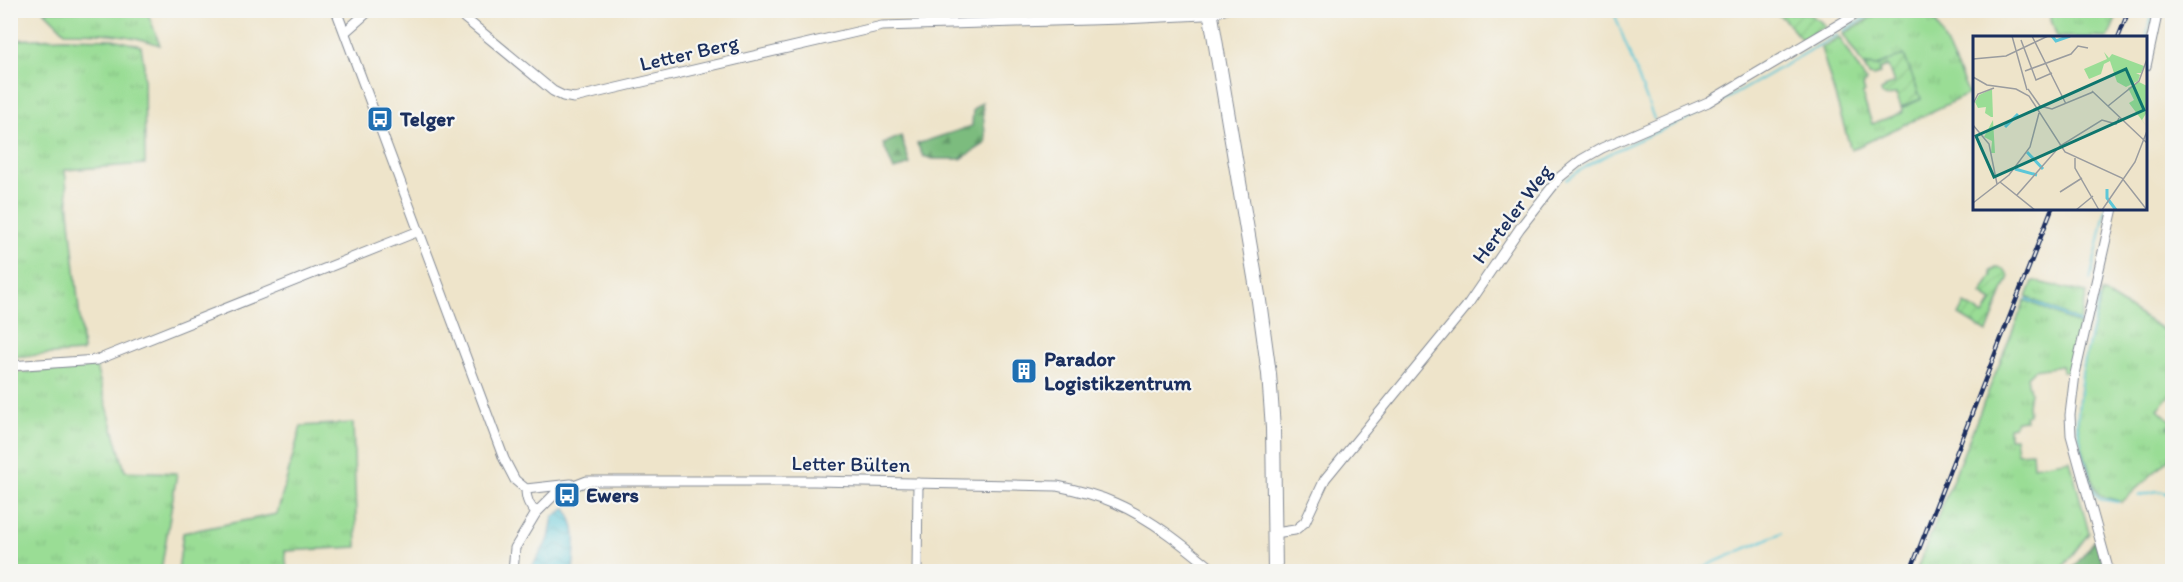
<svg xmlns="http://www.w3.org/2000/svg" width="2183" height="582" viewBox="0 0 2183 582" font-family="Itim,sans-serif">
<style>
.grass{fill:url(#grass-tufts);stroke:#5a867a;stroke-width:1.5}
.forest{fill:url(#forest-firs);stroke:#4b766e;stroke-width:1.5}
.garden{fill:url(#garden-furrows);stroke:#5a867a;stroke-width:1.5}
.water{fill:url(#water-waves);stroke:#3c7b9b;stroke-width:1.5}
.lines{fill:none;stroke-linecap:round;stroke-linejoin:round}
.stream{stroke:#5dc7d8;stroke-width:2}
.street-casing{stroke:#848a94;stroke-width:11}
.primary-casing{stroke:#848a94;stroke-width:16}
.street{stroke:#fff;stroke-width:9}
.primary{stroke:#fff;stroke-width:14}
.rail-casing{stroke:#1b2f5e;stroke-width:4.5}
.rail{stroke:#f6f6f2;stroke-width:2;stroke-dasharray:7;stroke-linecap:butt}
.labels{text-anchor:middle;stroke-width:4.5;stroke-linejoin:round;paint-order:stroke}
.street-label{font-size:21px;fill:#1b2f5e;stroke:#f6f6f2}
.poi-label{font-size:21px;font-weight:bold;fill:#1b2f5e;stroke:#f6f6f2;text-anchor:start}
.inset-river{fill:none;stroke:#5dc7d8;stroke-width:3}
.inset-road{fill:none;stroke:#9a9c9f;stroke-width:1.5}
.view{fill:#0f766e;fill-opacity:0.15;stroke:#0f766e;stroke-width:3}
.inset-edge{fill:none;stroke:#1b2f5e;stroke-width:3}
</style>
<defs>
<pattern id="grass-tufts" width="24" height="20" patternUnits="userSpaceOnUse" patternTransform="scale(1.5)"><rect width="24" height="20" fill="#9add95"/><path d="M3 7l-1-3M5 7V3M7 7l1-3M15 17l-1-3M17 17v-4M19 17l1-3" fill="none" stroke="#84be83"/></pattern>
<pattern id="forest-firs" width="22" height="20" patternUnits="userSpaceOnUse" patternTransform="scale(1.5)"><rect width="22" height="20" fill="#7bbc7e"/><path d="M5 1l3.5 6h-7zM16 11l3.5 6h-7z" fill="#64996a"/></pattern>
<pattern id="garden-furrows" width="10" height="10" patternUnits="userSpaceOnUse" patternTransform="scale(1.5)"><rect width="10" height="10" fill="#9add95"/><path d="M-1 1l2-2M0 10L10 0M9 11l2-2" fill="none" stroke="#84be83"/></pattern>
<pattern id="water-waves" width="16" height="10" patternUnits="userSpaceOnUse" patternTransform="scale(1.5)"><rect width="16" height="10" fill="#5dc7d8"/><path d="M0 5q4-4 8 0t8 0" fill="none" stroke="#4ca2b2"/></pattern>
</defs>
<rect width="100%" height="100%" fill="#f6f6f2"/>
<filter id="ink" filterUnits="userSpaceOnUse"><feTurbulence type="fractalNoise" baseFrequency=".0167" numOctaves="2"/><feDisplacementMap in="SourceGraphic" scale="12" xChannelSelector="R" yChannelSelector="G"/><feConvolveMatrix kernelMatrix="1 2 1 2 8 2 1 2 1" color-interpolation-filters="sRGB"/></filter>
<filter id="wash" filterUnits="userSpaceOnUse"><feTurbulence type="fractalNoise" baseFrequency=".008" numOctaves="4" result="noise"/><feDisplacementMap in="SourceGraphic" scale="24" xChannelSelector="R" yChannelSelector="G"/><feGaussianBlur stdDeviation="1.35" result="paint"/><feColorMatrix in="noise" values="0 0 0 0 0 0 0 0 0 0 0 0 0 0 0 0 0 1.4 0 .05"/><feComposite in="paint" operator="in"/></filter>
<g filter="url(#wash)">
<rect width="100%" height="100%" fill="#eee4ca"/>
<path class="grass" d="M44,11H147L160,45C129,34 98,32 65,32Z
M1882,11H1931L1969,94L1851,150L1821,48L1839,37L1842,42L1866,81L1863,87L1865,92L1862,94L1872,124L1903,112L1901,108L1921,99L1904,56L1877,66L1863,65L1843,34Z
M2048,11V10L2119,11L2108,38L2057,37Z
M65,38L113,39L141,46L144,66L145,164L65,170L83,350L81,352L11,357V40Z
M2033,281L2087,293L2080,322L2027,297Z
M2102,292L2172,335V394L2158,409L2172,422L2168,426L2172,430V456L2122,502L2101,496L2095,490C2090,471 2083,452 2079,433C2072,394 2093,331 2102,292Z
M2025,300L2080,325L2069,371H2062L2061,366L2034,370L2027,377L2030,392L2028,405L2029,415L2025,416L2026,420L2016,421L2014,426L2009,427V438H2015L2017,453L2032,452L2033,466L2070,460L2089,533L2060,571H1916Z
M96,367L125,471L177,473L161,571H11V373Z
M353,423L357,547L285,551L287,571H178L183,533L277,514L301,426Z"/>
<path class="forest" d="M982,102L986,143L961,159H933L923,156L917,144L972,126L973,110Z
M901,136L910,164L894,170L883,144Z
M2096,539L2105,571H2071Z"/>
<path class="garden" d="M1772,11H1785L1792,14C1803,8 1817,18 1826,26L1802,40L1784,19Z
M1904,55L1921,99L1901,107L1896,94L1886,97L1882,95L1881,91L1885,89V87L1894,83L1888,66L1879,69L1880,74L1873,76L1869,75L1863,65L1877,66Z
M1996,268L2004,269L2009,276L1987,332L1959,315L1965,304L1984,315L1992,301L1981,294L1992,276L1991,271Z"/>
<path class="water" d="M566,508C579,531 575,546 573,571H532L533,565L549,539L553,517Z"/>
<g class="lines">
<path class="stream" d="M1613,10L1654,119
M1843,31L1878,10
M2146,39L2152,10
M1709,109L1837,35
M1566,180C1606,151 1653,134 1698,114
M2090,280L2106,208
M2027,299L2080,323
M2099,299L2082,372L2077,423L2083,455L2093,492L2100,499L2118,502
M2139,496C2151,492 2162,487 2172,497
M1692,572L1781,533"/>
</g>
</g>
<g filter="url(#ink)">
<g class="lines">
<g class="street-casing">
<path id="street" d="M336,10L504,459L515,480L526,489
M455,10L553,91L563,96L574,98L882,26L1123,19L1203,15L1225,10
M345,32L370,10
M2146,66L2158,10
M10,366L97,360L419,231
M526,489L571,484
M526,489C526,500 529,505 536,513
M1275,533L1295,530L1305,522L1325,479L1466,307L1520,228L1560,177L1581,160L1602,148L1708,102L1863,10
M513,572L515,548L536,513L556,493L587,481H814L1057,486C1077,490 1097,495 1115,503C1152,519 1185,546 1216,572
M917,572L918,483
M2109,572L2071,435L2070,415L2075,374L2113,208"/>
</g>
<g class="primary-casing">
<path id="primary" d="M1210,10L1259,301L1269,374L1273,428L1275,572"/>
</g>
<use href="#street" class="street"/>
<use href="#primary" class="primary"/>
<g class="rail-casing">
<path id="rail" d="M2118,38L2129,10
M1910,572L2052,208"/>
</g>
<use href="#rail" class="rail"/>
</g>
</g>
<defs>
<g id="bus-square" transform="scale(1.35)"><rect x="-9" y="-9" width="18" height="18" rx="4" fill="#1f6fb2" stroke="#f6f6f2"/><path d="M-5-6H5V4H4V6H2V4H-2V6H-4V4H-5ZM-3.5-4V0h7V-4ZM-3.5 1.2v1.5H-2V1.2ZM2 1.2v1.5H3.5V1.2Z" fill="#fff"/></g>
<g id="building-square" transform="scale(1.35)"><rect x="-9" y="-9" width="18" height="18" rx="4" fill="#1f6fb2" stroke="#f6f6f2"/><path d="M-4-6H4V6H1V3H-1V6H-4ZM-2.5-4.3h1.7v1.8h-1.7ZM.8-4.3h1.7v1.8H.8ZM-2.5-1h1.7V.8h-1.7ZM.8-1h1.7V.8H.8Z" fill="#fff"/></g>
</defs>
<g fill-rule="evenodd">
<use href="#bus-square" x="380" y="119"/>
<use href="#building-square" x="1024" y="371"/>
<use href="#bus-square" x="567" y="495"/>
</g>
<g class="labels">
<g class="street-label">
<text transform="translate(689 53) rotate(-13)" y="7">Letter Berg</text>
<text transform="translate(1512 214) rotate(-53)" y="7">Herteler Weg</text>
<text transform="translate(851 464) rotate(1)" y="7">Letter Bülten</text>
</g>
<g class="poi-label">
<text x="400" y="126">Telger</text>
<text x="1044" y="366">Parador<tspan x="1044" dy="24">Logistikzentrum</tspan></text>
<text x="586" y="502">Ewers</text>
</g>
</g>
<g transform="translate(1973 36)">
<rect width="174" height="174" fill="#eee4ca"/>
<path d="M131,16L136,22L139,18L171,30L168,37H163L167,39L165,45L153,51L144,46L137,25L131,28L128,38L116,43L111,33L134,23ZM166,46L174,50V76L169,84L174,91L156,67L161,64L155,52ZM19,53L20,81H18L12,77L13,71L5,72L2,66L6,59ZM20,84L22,117H18L19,105L11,101Z" fill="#9add95"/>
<path class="inset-river" d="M79,0L83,5L97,0M32,91L45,78M54,116L70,133M42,133L64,139M134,153V162L143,174"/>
<path class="inset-road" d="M39,0L54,54M59,0L93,68M48,4L63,44L79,37M0,23L33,20L75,0M52,35L98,18L105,10L115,12M0,41L14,49L43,53L56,60L92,116L149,142L174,174M55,53L67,70L79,73L120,56M119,55L174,107M0,68L5,58L21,52M135,70L166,45L174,23M0,89L16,108L24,148M102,122V132L126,174M27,146L62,174M87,156L109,142M44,159L87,110L129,84L143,88L146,82M0,167L36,139L57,111L66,77M103,174L120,160M129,174L162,126L174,95"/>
<path class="view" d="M153,33L171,74L21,141L3,100Z"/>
<rect width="174" height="174" class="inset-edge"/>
</g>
<rect width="2183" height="582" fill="none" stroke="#f6f6f2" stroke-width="36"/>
</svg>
